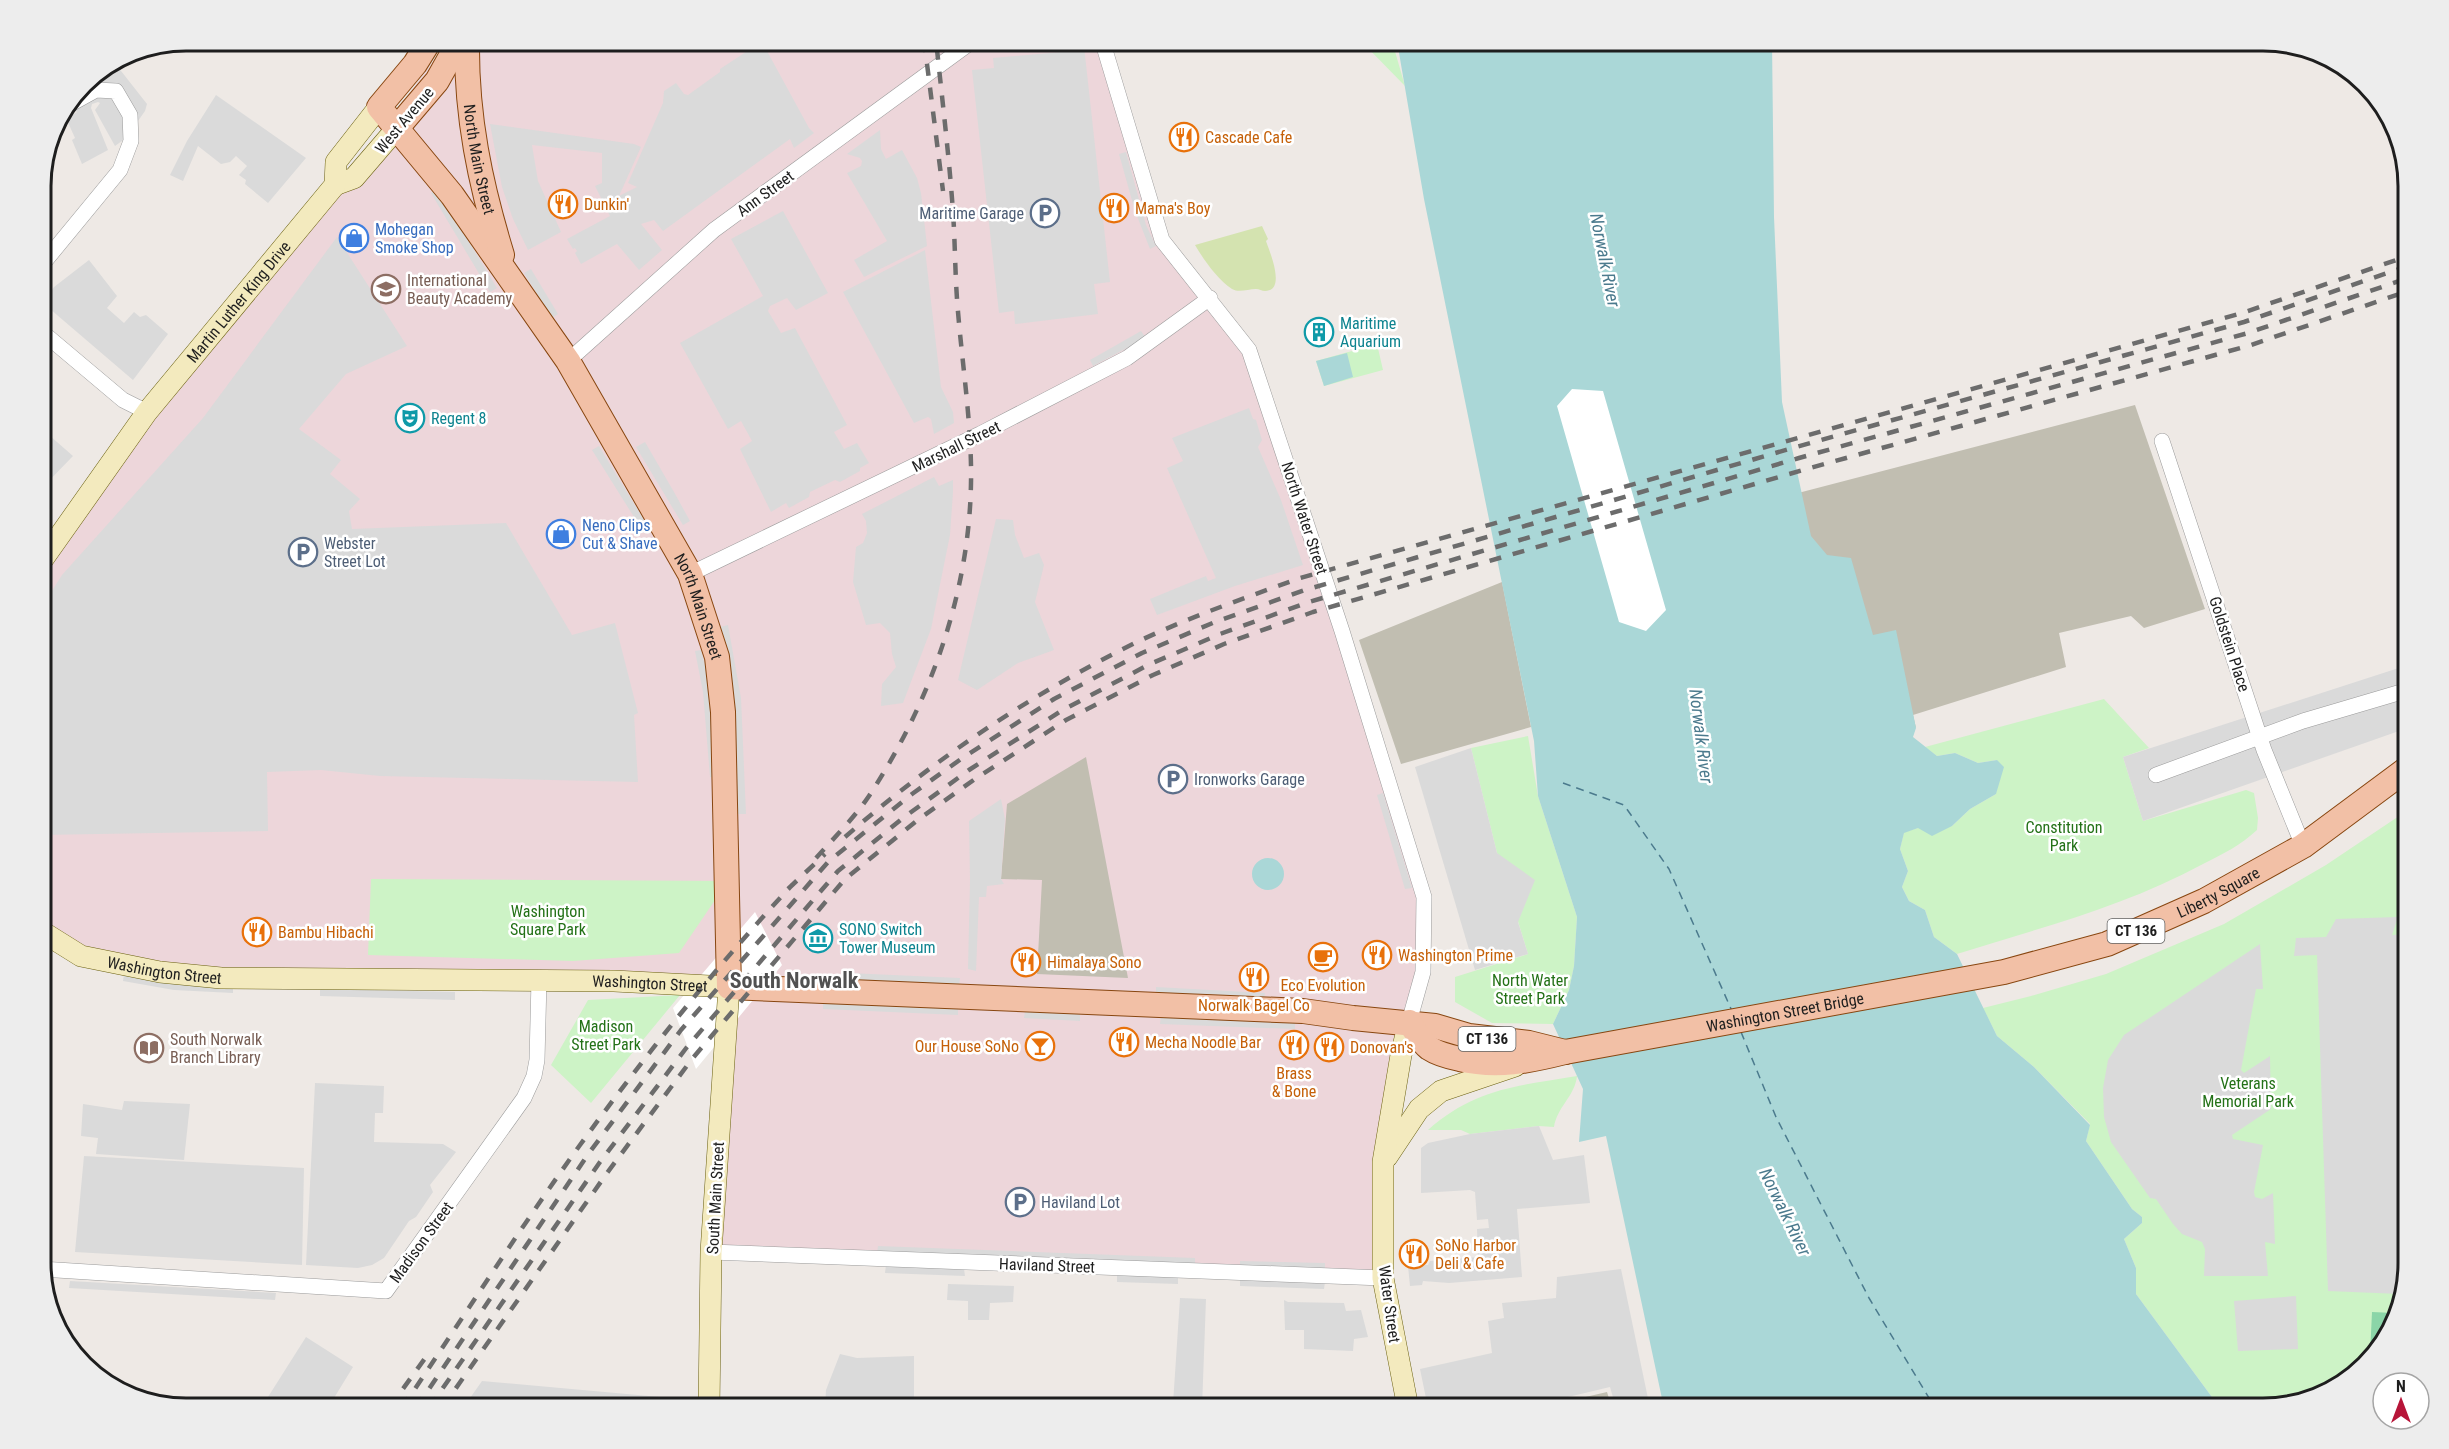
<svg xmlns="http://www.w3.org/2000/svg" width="2449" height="1449" viewBox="0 0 2449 1449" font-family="'Roboto Condensed',sans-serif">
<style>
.commercial{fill:#edd6da}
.construction{fill:#c1beb1}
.grass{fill:#d4e3b0}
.park{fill:#cdf3c6}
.pitch{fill:#8bd5a8}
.parking{fill:#dadada}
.water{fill:#aad7d7}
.pier{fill:#fff}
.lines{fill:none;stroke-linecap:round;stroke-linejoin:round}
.ferry{stroke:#4b7a8d;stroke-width:1.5;stroke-dasharray:8 6;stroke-linecap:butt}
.minor-casing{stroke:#9b9b9b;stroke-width:16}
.secondary-casing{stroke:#6a6010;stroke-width:22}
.primary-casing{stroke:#884610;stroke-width:26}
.minor{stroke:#fff;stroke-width:15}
.secondary{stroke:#f3eabe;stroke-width:21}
.primary{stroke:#f2c0a6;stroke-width:24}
.rail{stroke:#6c6c6c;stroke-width:4.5;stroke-dasharray:12 12;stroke-linecap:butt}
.labels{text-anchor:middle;stroke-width:5;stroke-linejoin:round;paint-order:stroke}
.shield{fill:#fff;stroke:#626262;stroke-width:1.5}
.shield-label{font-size:15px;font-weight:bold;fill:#1e1e1e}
.street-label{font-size:16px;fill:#1e1e1e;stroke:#fff}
.food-label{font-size:16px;fill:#c56008;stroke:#fff;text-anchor:start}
.service-label{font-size:16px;fill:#4e5e75;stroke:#fff;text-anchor:start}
.shop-label{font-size:16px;fill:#366cbe;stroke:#fff;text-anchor:start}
.education-label{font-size:16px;fill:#785e54;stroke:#fff;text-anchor:start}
.culture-label{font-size:16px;fill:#0d838f;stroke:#fff;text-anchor:start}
.park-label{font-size:16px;fill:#237117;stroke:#fff}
.water-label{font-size:18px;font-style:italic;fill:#4b7a8d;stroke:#fff}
.district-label{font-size:22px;font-weight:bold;fill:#515151;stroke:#fff}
.rim{fill:none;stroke:#1e1e1e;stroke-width:3}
</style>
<rect width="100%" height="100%" fill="#eee9e5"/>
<path class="commercial" d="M448,41H1102L1162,240L1249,350L1424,897L1423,972L1401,1055L1383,1278L711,1252L729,987L160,972L41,931V562L147,412L388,122Z"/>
<path class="construction" d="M2135,405L2205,609L2144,628L2131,616L2059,633L2066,667L1913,715L1916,728L1714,515Z
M1502,582L1531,727L1401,764L1359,640Z
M1086,757L1128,978L1037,974L1042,880L1001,879L1007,804Z
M1607,1392L1612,1408H1538Z"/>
<path class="grass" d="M1262,226L1268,239L1266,241C1269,250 1287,291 1265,291C1262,291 1259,289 1256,289C1248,289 1239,293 1232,289C1217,279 1204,260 1195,245Z"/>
<path class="park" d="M1361,41H1392L1405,86Z
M1377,344L1383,370L1324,386L1316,361Z
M2104,699L2149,748L2123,757L2143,821L2246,790L2254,793L2258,818L2257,830C2241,845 2223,854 2203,864C2126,906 2040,928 1957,954L1934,937L1925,910L1909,901L1902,887L1908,871L1900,849L1904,832L1918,828L1952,826L1970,809L1996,794L1997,760L1978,763L1955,753L1937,756L1925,747Z
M1528,736L1538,796L1577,917L1574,966L1569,990L1553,1024L1492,1023L1455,1002V977L1528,954L1497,853L1471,748Z
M2408,810V1264L2389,1336L2336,1389L2264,1408H2220L2136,1294V1268L2124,1239L2142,1223V1217L2132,1209L2086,1141L2090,1124L2034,1067L1997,1036L1983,1008L2031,996L2106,974L2224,924L2326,865Z
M371,879L728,881L679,953L573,961L368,955Z
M680,995L591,1103L551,1065L588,1000Z
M1577,1076C1575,1096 1557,1107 1554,1127L1539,1126L1470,1134L1461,1130H1428C1475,1088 1518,1086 1577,1076Z"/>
<path class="pitch" d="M2372,1312L2395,1313L2389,1336L2370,1355Z"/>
<path class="parking" d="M755,46L767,51L809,128L814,133L794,148L790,139L663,231L654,220L641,224L662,250L639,270L617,244L581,264L575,253L577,251L575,248L573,249L567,239L610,216L595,186L602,183V153L532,145L538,181L561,232L528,250L513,219L502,187L490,124L634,144L641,147L619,196L637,187L628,183L663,103L664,91L676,83L684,94L688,95L720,72V69Z
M1084,46L1110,282L1094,284L1098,314L1015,324L1014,311L999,313L972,70L994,68L993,58L1072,51V48Z
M114,62L147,104L145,111L126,138L115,146L95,110L100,103L98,102L92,104L91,108L108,150L82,164L72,140L75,138L66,118L77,112L74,110L61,116L83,83Z
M216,95L306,158L268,203L245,184L246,180L239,175L247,166L236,156L230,162L221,164L198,146L183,181L170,175L187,141Z
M880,130L881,149L886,159L902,150L917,178L921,193L927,246L864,277L854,260L887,241L847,173L861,166L862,161L860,158L847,154Z
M1126,152L1146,225L1156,246L1150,249L1135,211L1119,154Z
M437,189L497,288L490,292L431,193Z
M783,211L828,293L796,310L787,298L770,306L768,311L781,333L795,328L847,425L834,432L844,449L857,443L869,463L860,468V471L840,482L835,480L810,492L809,497L789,508L786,503L771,512L740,449L752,441L741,421L728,429L680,343L763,296L731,239Z
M337,237L407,346L346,374L299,429L341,460L330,474L360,499L349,511L352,529L506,523L572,635L615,623L638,713L634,715L638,782L380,776L321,770L267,772L268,831L41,835V608L62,575L203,418Z
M925,250L941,387L953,412L954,423L934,434L931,419L928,417L914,423L843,292Z
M89,260L117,296L107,308L124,323L134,312L140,317L146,315L168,334L133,380L43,303L54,287Z
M531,269L558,314L552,318L524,273Z
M1141,331L1146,338L1093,366L1090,360Z
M1249,408L1253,419L1256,420L1262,440L1258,447L1281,500L1303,565L1235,586L1157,615L1150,599L1206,576L1208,581L1216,578L1167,468L1183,461L1172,438Z
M41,428L73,456L41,489Z
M645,442L674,492L690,521L683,525L636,447Z
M599,446L650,530L644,533L592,450Z
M934,477L939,486L953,480V492L950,535L931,629L903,703L881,706L882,684L896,667L892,654L890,633L880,623L866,625L853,582L856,547L863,543L867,533L866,521L862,514Z
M996,519L1013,520L1015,535L1024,558L1039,553L1044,565L1035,602L1054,650L1018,663L977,690L958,680Z
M728,625L741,698L746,814H738L733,700L720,627Z
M701,650L711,688L718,777H710L703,692L695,651Z
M2408,665V721L2399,731L2143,821L2123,757Z
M1471,748L1497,853L1535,880L1518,922L1528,954L1475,970L1415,767Z
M1383,793L1412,888L1405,889L1377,795Z
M1001,799L1005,819L1001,879L1004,884L987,886L986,897H979L976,971L968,969L970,881L969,821Z
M2398,917L2392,935L2408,934V1264L2400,1294L2328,1291L2317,955L2294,956L2296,938L2326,937L2336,919Z
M2260,944L2263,989H2256L2241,1070L2244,1073L2270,1056L2271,1109L2232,1135L2233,1139L2263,1145L2254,1192L2255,1197L2262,1199L2273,1193L2275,1244L2265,1242L2268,1276H2204L2205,1249L2202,1242L2182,1234L2173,1224L2156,1199L2150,1198L2111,1142L2104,1117L2103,1088L2108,1060L2124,1035Z
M848,973L960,978L959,985L848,980Z
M124,974L233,986V993L174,990L123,981Z
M1156,987L1265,993L1264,999L1156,994Z
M320,989L455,992V1000L320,996Z
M823,1001L958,1008V1015L823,1009Z
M1025,1011L1080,1013V1021L1024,1018Z
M1161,1016L1295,1022V1029L1160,1024Z
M315,1083L384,1086L383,1113H375L374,1142L443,1144L456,1152L430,1185L433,1192L416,1217L409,1221L384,1258L372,1265L358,1268L306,1265Z
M124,1101L190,1104L184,1160L96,1154L98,1138L81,1136L83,1104L122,1110Z
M1539,1126L1553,1160L1584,1155L1590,1203L1517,1209L1522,1277L1449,1283L1423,1281L1422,1285L1410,1286L1408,1266L1428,1265L1430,1261L1478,1257L1477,1229L1489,1228L1488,1219L1477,1220L1475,1192L1470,1190L1421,1193V1148L1428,1143L1470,1134Z
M84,1156L304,1168L302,1265L75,1252Z
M878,1246L1195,1258V1266L877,1253Z
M1240,1261L1325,1263V1270L1240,1268Z
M886,1265L964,1269L965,1276L885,1273Z
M1621,1269L1650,1408H1616L1610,1387L1522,1408H1428L1420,1369L1492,1353L1488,1321L1504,1318L1502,1303L1556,1298L1557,1277Z
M1117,1274L1178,1277V1284L1117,1282Z
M1240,1278L1325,1282L1324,1289L1240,1286Z
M70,1281L276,1293L275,1300L69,1288Z
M948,1284L1014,1286L1013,1302L990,1303L989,1320H968V1301L947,1300Z
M2296,1296L2298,1349L2238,1351L2234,1301Z
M1180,1298L1206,1299L1202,1408H1183V1404H1173Z
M1284,1300L1288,1302L1344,1303L1346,1311L1361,1310L1368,1337L1354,1339L1353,1351L1304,1349V1330H1285Z
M306,1337L353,1367L334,1398L327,1408H261Z
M840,1354L857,1358L914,1356V1408H825L826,1390Z
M482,1381L682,1399L681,1408H463Z"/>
<path class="water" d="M1397,41H1772L1774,217L1782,402L1811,536L1827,555L1851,558L1873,635L1896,630L1916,728L1913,737L1937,756L1955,753L1978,763L1997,760L2004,767L1996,794L1970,809L1952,826L1932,836L1918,828L1904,833L1900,849L1908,871L1902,887L1909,901L1925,910L1934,937L1957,954L1997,1036L2034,1067L2090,1125L2086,1141L2132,1209L2142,1217V1223L2124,1239L2136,1268V1294L2220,1408H1664L1606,1136L1579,1142L1583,1089L1553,1024L1569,990L1574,966L1577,917L1538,796L1534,741L1424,199Z
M1347,353L1353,377L1324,386L1316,361Z
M1252 874a16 16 0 1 1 32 0a16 16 0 1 1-32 0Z"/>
<path class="pier" d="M1572,389L1603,391L1666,610L1646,631L1619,622L1557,406Z
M755,912L782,965L696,1069L673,1008Z"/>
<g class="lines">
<path class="ferry" d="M1563,783L1624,805L1669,869L1732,1011
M1741,1032L1776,1117L1869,1298L1935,1408"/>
<g class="minor-casing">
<path id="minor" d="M1102,40L1162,240L1249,350L1342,631L1424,897L1423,972L1409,1022
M41,266L120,170L131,141L130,115L116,91L96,90L67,106
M41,331L123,400L147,412
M568,361L714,230L974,40
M2162,441L2264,750L2303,846
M690,574L980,434L1127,358L1210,298
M2156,775L2303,721L2408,690
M711,1252L1383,1278
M41,1269L386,1291L524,1098L534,1076L537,1060L539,980"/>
</g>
<g class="secondary-casing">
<g id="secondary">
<path d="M335,185L354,178L397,128"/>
<path id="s1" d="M41,562L147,412L335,185L336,162L379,107"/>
<path id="s2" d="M41,931L81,956L160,972L221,978L614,981L729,987L711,1252L709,1408"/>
<path d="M1387,1157L1419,1109L1441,1091L1515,1066"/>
<path d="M1408,1408L1383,1278V1162L1401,1055L1409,1022"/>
</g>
</g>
<g class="primary-casing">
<g id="primary">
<path id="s3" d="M430,40L415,64L379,107L452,195L568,361L690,574L717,657L723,712L729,987L1303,1011L1353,1018L1435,1026L1469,1036L1529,1043L1565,1052"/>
<path id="s4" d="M467,40C466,116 480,183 502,255"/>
<path d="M397,128L437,81L460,40"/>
<path id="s5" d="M1409,1022C1415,1030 1421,1042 1429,1048C1438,1054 1450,1057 1460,1059C1497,1068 1529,1061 1565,1052L2004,972L2107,944L2204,901L2303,846L2408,768"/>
</g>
</g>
<use href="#minor" class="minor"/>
<use href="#secondary" class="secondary"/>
<use href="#primary" class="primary"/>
<path class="rail" d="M924,40L943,191
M845,837C936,758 1028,696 1135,643C1189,617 1245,598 1300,578L2242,313L2408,256
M816,858C834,838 854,818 869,796C933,698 973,584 971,466C970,410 961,355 957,299C955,270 955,241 953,212C949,155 942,98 936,40
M788,889L825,854
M389,1408L426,1357
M402,1408C461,1321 518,1231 580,1145C646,1054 716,967 792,885
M416,1408L589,1153L681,1030L829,861L912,794L961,759L1054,699L1142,653L1215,622L1305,590L1796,447L2244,322L2408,266
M429,1408L600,1162L687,1047L838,871L903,818L969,770L1061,711L1148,665L1220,634L1309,602L1799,458L2248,333L2408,278
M442,1408L607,1173L692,1059L845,879L919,819L975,779L1066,720L1153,675L1224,644L1313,612L1803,470L2251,345L2408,291"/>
</g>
<defs>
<g id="restaurant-ring" transform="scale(1.5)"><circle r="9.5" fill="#fff" stroke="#e8710a" stroke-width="1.5"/><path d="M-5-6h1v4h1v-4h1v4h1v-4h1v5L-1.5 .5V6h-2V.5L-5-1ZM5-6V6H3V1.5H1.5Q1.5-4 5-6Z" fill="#e8710a"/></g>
<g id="parking-ring" transform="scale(1.5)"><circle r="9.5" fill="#fff" stroke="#5c6f8a" stroke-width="1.5"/><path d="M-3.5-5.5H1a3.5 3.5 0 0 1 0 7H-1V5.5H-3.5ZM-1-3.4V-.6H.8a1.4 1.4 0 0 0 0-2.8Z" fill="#5c6f8a"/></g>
<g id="shop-ring" transform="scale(1.5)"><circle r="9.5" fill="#fff" stroke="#3f7fe0" stroke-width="1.5"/><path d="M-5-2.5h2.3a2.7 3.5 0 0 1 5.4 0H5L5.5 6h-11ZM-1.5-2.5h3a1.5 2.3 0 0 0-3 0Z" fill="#3f7fe0"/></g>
<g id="school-ring" transform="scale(1.5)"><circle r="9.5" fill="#fff" stroke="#8d6e63" stroke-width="1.5"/><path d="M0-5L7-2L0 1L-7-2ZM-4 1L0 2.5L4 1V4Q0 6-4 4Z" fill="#8d6e63"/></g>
<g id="building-ring" transform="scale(1.5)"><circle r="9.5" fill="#fff" stroke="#0f9aa8" stroke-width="1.5"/><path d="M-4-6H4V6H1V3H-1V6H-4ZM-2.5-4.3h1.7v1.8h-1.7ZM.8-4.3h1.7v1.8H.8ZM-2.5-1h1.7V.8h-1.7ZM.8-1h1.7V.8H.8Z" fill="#0f9aa8"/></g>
<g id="theatre-ring" transform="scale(1.5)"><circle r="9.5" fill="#fff" stroke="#0f9aa8" stroke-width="1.5"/><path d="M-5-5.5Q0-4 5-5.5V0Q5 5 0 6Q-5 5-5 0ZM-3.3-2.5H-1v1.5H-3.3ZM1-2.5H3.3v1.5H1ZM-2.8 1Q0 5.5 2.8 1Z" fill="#0f9aa8"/></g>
<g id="museum-ring" transform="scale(1.5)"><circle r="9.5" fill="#fff" stroke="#0f9aa8" stroke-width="1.5"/><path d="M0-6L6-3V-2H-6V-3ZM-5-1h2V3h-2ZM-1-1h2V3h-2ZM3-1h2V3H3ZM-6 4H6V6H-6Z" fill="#0f9aa8"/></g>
<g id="cafe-ring" transform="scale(1.5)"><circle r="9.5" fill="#fff" stroke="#e8710a" stroke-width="1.5"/><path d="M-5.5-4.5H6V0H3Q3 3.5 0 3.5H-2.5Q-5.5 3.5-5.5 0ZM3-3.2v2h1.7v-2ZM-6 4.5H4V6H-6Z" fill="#e8710a"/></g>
<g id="bar-ring" transform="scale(1.5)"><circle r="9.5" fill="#fff" stroke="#e8710a" stroke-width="1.5"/><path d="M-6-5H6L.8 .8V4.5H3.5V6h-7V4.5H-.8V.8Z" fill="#e8710a"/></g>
<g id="library-ring" transform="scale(1.5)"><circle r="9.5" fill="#fff" stroke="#8d6e63" stroke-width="1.5"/><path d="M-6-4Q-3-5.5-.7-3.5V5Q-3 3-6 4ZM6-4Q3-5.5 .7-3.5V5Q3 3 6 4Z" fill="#8d6e63"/></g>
</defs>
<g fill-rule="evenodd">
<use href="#restaurant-ring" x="1184" y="137"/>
<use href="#restaurant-ring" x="563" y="204"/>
<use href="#restaurant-ring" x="1114" y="208"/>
<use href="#parking-ring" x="1045" y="213"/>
<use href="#shop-ring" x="354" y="238"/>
<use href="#school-ring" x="386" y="289"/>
<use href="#building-ring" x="1319" y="332"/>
<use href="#theatre-ring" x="410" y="418"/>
<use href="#shop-ring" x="561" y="534"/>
<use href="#parking-ring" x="303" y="552"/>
<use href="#parking-ring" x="1173" y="779"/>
<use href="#restaurant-ring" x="257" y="932"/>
<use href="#museum-ring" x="818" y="938"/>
<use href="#restaurant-ring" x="1377" y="955"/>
<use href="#cafe-ring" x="1323" y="957"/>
<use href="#restaurant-ring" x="1026" y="962"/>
<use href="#restaurant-ring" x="1254" y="977"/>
<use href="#restaurant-ring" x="1124" y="1042"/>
<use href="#restaurant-ring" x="1294" y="1045"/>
<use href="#bar-ring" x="1040" y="1046"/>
<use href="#restaurant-ring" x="1329" y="1047"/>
<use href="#library-ring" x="149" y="1048"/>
<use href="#parking-ring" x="1020" y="1202"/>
<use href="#restaurant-ring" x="1414" y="1254"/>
</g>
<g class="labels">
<g class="shield">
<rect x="2107.5" y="919" width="57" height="24" rx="4.5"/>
<rect x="1458.5" y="1027" width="57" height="24" rx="4.5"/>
</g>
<g class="shield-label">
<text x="2136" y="936">CT 136</text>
<text x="1487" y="1044">CT 136</text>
</g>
<g class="street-label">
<text transform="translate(404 120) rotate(-50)" y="6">West Avenue</text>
<text dy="6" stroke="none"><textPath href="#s4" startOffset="120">North Main Street</textPath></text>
<text transform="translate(765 193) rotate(-36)" y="6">Ann Street</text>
<text dy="6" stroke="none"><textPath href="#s1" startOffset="327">Martin Luther King Drive</textPath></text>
<text transform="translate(956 446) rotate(-26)" y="6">Marshall Street</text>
<text transform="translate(1305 518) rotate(72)" y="6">North Water Street</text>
<text dy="6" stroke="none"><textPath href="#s3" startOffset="680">North Main Street</textPath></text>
<text transform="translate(2230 644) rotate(72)" y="6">Goldstein Place</text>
<text dy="6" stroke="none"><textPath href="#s5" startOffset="848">Liberty Square</textPath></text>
<text dy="6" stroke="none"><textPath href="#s2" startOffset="132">Washington Street</textPath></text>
<text dy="6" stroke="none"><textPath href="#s2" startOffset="618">Washington Street</textPath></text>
<text dy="6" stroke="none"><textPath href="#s5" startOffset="396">Washington Street Bridge</textPath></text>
<text transform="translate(715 1198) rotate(-87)" y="6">South Main Street</text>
<text transform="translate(421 1242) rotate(-54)" y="6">Madison Street</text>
<text transform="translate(1047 1265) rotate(2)" y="6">Haviland Street</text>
<text transform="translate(1390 1304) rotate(82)" y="6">Water Street</text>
</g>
<g class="food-label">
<text x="1205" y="143">Cascade Cafe</text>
<text x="584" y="210">Dunkin'</text>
<text x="1135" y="214">Mama's Boy</text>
<text x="278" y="938">Bambu Hibachi</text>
<text x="1398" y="961">Washington Prime</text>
<text x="1047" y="968">Himalaya Sono</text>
<text x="1323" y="991" text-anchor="middle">Eco Evolution</text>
<text x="1254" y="1011" text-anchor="middle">Norwalk Bagel Co</text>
<text x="1145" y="1048">Mecha Noodle Bar</text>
<text x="1019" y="1052" text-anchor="end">Our House SoNo</text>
<text x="1350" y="1053">Donovan's</text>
<text x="1294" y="1079" text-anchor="middle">Brass<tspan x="1294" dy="18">&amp; Bone</tspan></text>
<text x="1435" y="1251">SoNo Harbor<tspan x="1435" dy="18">Deli &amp; Cafe</tspan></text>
</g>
<g class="service-label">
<text x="1024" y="219" text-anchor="end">Maritime Garage</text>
<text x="324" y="549">Webster<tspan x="324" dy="18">Street Lot</tspan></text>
<text x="1194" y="785">Ironworks Garage</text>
<text x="1041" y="1208">Haviland Lot</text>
</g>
<g class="shop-label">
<text x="375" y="235">Mohegan<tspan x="375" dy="18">Smoke Shop</tspan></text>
<text x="582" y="531">Neno Clips<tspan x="582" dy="18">Cut &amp; Shave</tspan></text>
</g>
<g class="education-label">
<text x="407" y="286">International<tspan x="407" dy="18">Beauty Academy</tspan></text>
<text x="170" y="1045">South Norwalk<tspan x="170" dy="18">Branch Library</tspan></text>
</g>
<g class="culture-label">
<text x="1340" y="329">Maritime<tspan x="1340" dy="18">Aquarium</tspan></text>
<text x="431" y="424">Regent 8</text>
<text x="839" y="935">SONO Switch<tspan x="839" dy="18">Tower Museum</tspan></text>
</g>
<g class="park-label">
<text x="2064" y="833">Constitution<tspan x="2064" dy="18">Park</tspan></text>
<text x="548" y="917">Washington<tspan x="548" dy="18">Square Park</tspan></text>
<text x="1530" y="986">North Water<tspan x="1530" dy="18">Street Park</tspan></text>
<text x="606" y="1032">Madison<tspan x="606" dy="18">Street Park</tspan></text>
<text x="2248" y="1089">Veterans<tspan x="2248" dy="18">Memorial Park</tspan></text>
</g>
<g class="water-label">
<text transform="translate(1605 260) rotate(79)" y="6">Norwalk River</text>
<text transform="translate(1701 736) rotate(83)" y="6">Norwalk River</text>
<text transform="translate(1785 1212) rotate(64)" y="6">Norwalk River</text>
</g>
<g class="district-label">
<text x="794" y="988">South Norwalk</text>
</g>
</g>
<path d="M0 0H2449V1449H0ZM186 51H2263A135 135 0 0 1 2398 186V1263A135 135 0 0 1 2263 1398H186A135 135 0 0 1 51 1263V186A135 135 0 0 1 186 51Z" fill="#ededed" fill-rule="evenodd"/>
<path class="rim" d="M186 51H2263A135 135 0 0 1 2398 186V1263A135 135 0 0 1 2263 1398H186A135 135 0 0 1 51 1263V186A135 135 0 0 1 186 51Z"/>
<g transform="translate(2401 1401)"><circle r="28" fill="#ffffff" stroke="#a5a5a5" stroke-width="1.5"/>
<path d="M0-4.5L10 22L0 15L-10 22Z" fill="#b71539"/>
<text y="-9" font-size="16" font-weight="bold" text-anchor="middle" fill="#1e1e1e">N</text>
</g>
</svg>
